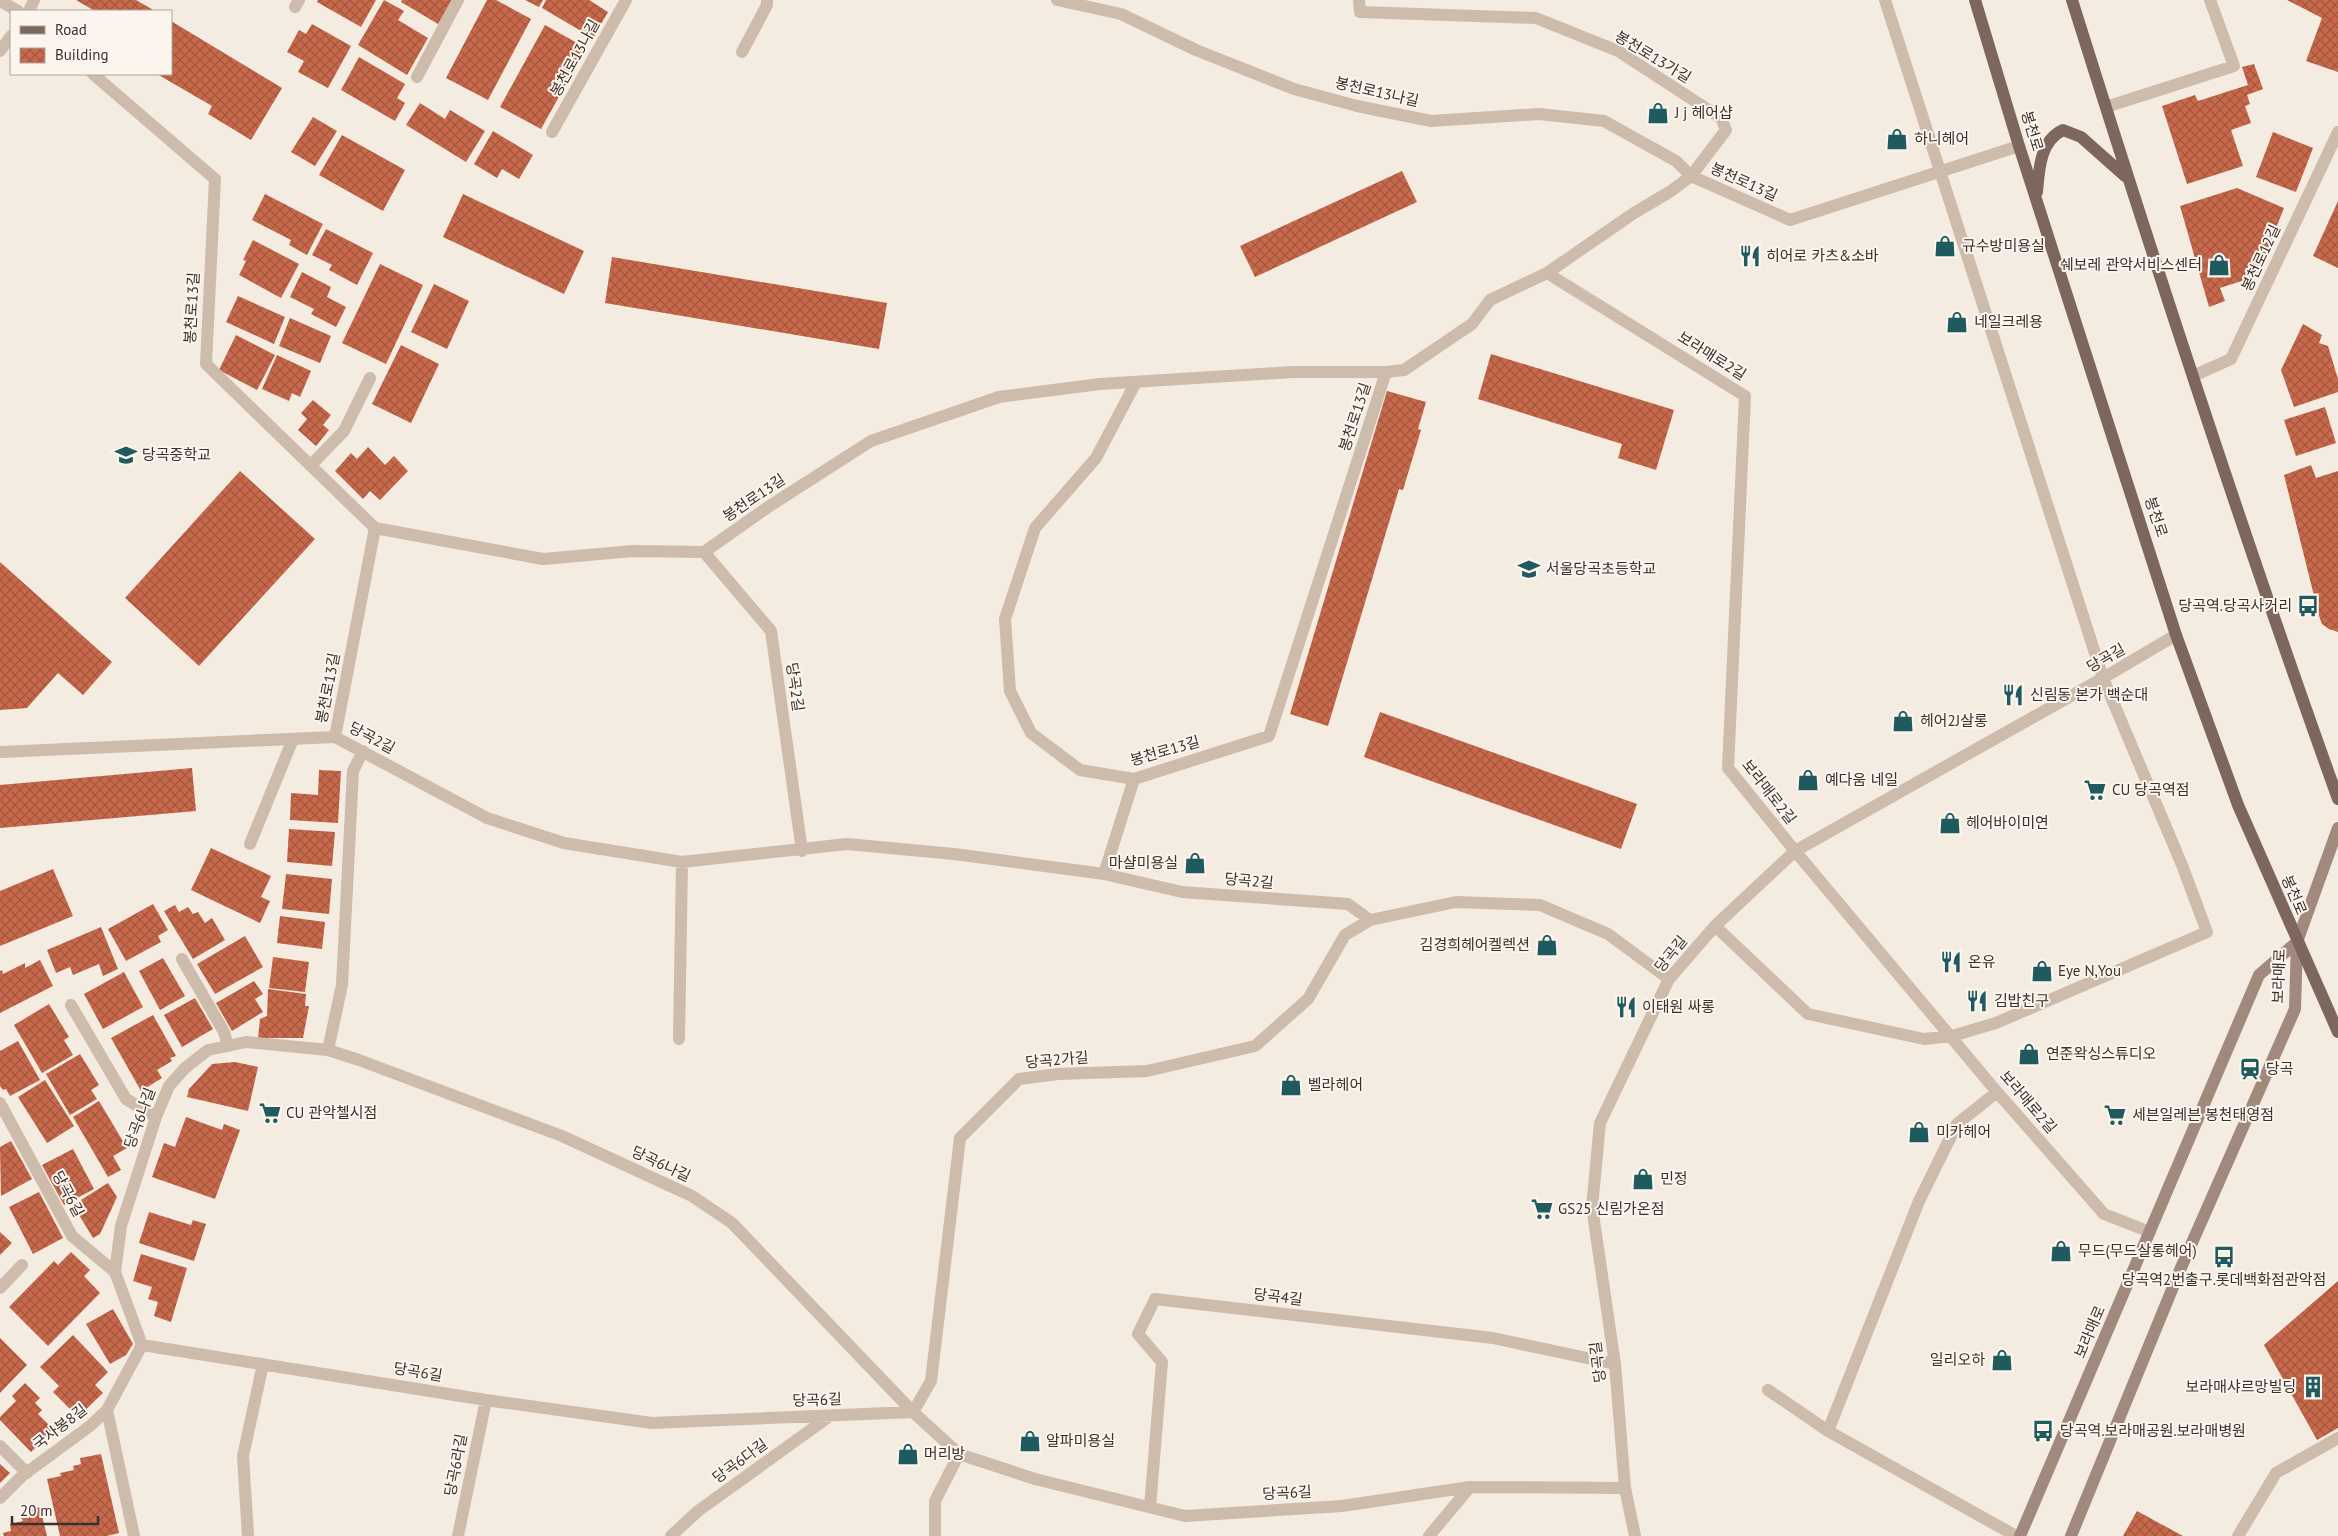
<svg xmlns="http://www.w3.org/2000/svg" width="2338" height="1536" viewBox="0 0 2338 1536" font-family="'PT Sans','Noto Sans KR',sans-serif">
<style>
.building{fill:url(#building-cross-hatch)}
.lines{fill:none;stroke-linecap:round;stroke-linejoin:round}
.service{stroke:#cdbbac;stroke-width:12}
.minor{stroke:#cdbbac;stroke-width:12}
.secondary{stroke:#a18a7d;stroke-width:12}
.primary{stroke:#7d675c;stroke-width:12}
.labels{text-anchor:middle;stroke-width:4;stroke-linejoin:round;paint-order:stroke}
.street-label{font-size:15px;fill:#3b302b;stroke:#fbf5ee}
.poi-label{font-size:15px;fill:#3b302b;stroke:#fbf5ee;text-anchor:start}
</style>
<defs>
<pattern id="building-cross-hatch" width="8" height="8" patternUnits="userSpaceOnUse" patternTransform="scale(1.25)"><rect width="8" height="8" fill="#c8694b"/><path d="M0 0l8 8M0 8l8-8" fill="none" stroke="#a4573f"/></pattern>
</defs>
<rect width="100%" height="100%" fill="#f4ebe1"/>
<path class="building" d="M76,0H136L155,11H95Z
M318,0H376L361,27L317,2Z
M384,0L404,11L398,20L428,38L407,75L358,45Z
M402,0H452L438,24L401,2Z
M487,0H496L531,19L488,100L446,78Z
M525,0H543L539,7Z
M546,0H589L608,12L593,38L542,8Z
M2287,0H2338V72L2306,61L2322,18Z
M171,21L282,88L251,140L208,114L212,106L157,74H171Z
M312,24L351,46L328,88L298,72L304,61L287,52L299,30L306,34Z
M545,25L586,48L541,129L500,107Z
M359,57L405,84L397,98L405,103L395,121L341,90Z
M2254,64L2263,89L2247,95L2250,104L2245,106L2251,123L2231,130L2243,166L2187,184L2162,106L2195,95L2198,101L2248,85L2242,67Z
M420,103L445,119L450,110L485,131L466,162L406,125Z
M313,117L337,131L315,166L291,152Z
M493,131L533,155L519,179L502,169L497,178L474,164Z
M2273,132L2313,148L2296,192L2256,177Z
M342,135L405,170L383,211L319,175Z
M1402,171L1417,202L1255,277L1240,246Z
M2237,188L2284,208L2257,276L2220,288L2225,301L2209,307L2180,206Z
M265,194L323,224L307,255L289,245L291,240L252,220Z
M463,194L584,251L564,294L443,237Z
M2338,201V268L2313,256Z
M326,229L373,253L357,285L329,270L332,265L312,255Z
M253,240L299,264L281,298L239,275L246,261L243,260Z
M612,257L887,303L879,349L605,303Z
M380,264L423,285L386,364L342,343Z
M302,272L331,287L327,297L346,307L336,327L311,314L314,309L290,297Z
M434,284L469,301L447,349L411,332Z
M238,296L285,317L274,344L226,322Z
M290,318L331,336L320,363L279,346Z
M2303,324L2322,335L2319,343L2328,346L2338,379V392L2294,407L2281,370Z
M236,335L275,355L257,390L219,370Z
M401,345L439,364L411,423L372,404Z
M1491,354L1674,410L1656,470L1618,458L1622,444L1478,399Z
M277,355L311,371L300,397L292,393L289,401L262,389Z
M1387,391L1426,402L1418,429L1421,430L1403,490L1399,489L1328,726L1290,714Z
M313,400L331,415L323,425L329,430L316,446L298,430L307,419L301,413Z
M2325,407L2336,443L2296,456L2284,420Z
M368,447L385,465L394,456L408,471L380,500L370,491L363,499L335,471L351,453L357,459Z
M2311,465L2316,478L2338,471V632L2329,629L2322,624L2319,616L2284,475Z
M240,471L315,539L199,666L125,598Z
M0,562L112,662L83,695L58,673L27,708L0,710Z
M1380,712L1637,804L1621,849L1364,757Z
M192,768L196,811L0,828V785Z
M319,770L341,771L338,823L290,820L291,793L318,795Z
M289,829L335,832L332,866L287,862Z
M211,848L271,876L261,897L270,901L260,923L191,890Z
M53,869L73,916L0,946V891Z
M286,874L332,879L329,914L282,909Z
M153,904L168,930L158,936L161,942L126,961L108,929Z
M175,905L179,912L188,907L193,914L198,912L205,923L212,918L225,940L193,959L164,911Z
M280,916L325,922L322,949L277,943Z
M101,927L118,969L103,976L99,964L73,975L70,967L56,973L47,950Z
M245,936L263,967L215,994L197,964Z
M273,957L309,962L305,992L269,988Z
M163,958L185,996L160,1010L139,971Z
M40,960L53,986L0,1013V971L2,970L3,974L25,963V968Z
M124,972L143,1007L103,1029L84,994Z
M254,981L263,994L255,999L263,1012L232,1031L216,1003Z
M268,989L306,994L305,1006H309L303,1038H258L260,1019L267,1016Z
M195,998L213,1029L182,1047L164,1015Z
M49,1004L69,1037L64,1040L73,1055L42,1073L14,1025Z
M153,1015L176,1056L170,1058L172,1061L157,1070L162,1078L141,1091L111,1038Z
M18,1041L40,1080L10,1096L6,1089L3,1090L0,1086V1051Z
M80,1054L99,1085L91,1090L97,1099L70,1115L46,1074Z
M235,1062L258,1067L248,1111L187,1097L189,1089L212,1064Z
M45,1080L74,1126L47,1143L18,1097Z
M99,1101L127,1148L113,1156L121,1170L108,1177L73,1117Z
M186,1117L222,1130L224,1124L240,1130L215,1199L152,1177L164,1143L175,1147Z
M11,1141L32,1179L1,1196L0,1147Z
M73,1149L94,1189L64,1205L42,1165Z
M108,1183L117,1197L100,1234L93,1238L73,1205Z
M39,1192L63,1238L33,1254L9,1207Z
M149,1212L191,1225L193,1220L206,1224L194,1261L139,1243Z
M0,1232L12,1243L0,1255Z
M71,1252L90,1270L84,1276L100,1293L48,1346L9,1307L54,1261L58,1265Z
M141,1254L187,1268L171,1322L154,1316L158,1302L148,1299L152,1287L133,1281Z
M2338,1281V1428L2317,1440L2264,1345Z
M113,1309L133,1344L126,1355L110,1364L86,1324Z
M73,1335L108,1372L95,1385L103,1393L78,1417L53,1392L59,1386L40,1367Z
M0,1338L27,1365L0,1393Z
M25,1383L40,1398L35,1403L42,1410L38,1414L54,1430L31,1452L0,1420V1417L16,1401L12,1396Z
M101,1454L119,1533L107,1536H60L47,1479L61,1476L60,1473L74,1470L73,1466L81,1464L80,1458Z
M0,1464L10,1473L0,1483Z
M40,1507L47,1536H4L3,1533L11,1531L10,1524L23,1521L21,1517L30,1515L29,1510Z
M2137,1511L2183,1536H2123Z"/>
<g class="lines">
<path class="service" d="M1359,0L1360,12L1536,18L1618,51L1721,118L1726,130L1691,176
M0,1L18,11
M295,7L299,0
M742,52L767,5V0
M417,77L458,0
M2106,107L2234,66L2210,0
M552,132L626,0
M1547,273L1745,396L1728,768L1795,851L1997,1092L2104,1214L2150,1232
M1136,382L1096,458L1035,528L1005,619L1010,691L1031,733L1080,770L1134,779L1269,736L1386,372
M311,465L344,431L370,378
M704,552L771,631L802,851
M335,737L487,818L564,843L682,862L847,844L954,854L1104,874L1182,892L1348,904L1370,920L1456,902L1540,905L1608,934L1669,979
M250,844L293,739
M1104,874L1134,779
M1715,926L1808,1014L1924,1039L1952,1036L1996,1023L2207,932L2182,865L2103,678L1885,0
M182,959L224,1032L228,1046
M71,1005L126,1099L156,1117
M679,1039L682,862
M328,1050L342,985L353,771L363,751
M0,1103L72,1236L115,1272L142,1345L486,1400L652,1423L913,1412
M115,1272L121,1226L156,1117L169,1086L185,1068L208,1050L246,1042L328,1050L359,1060L562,1136L692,1196L732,1223L913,1412L959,1454L1035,1479L1185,1516L1342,1506L1470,1487L1625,1488
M0,1288L22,1265
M1768,1390L1828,1431L2016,1536
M107,1410L134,1536
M913,1412L931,1381L960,1138L1019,1079L1058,1074L1147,1071L1255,1046L1308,999L1345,935L1370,920
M1828,1431L1919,1201L1957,1124L1997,1092
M0,1446L27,1473
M1150,1507L1162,1362L1138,1334L1155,1299L1493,1338L1615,1364
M248,1536L243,1456L263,1364
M458,1536L486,1400
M671,1536L698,1511L830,1416
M935,1536V1501L959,1454
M1429,1536L1470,1487
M2238,1536L2276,1473L2338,1438"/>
<path class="minor" d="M1057,0L1121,14L1196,50L1294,89L1357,106L1431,121L1539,114L1604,121L1676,161L1691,176
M29,11L34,0
M0,51L11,36
M93,74L215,179L206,364L375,528L543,559L633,551L704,552L768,507L871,441L999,397L1100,384L1293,372H1386L1404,370L1472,324L1490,300L1547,273L1634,213L1671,191L1691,176L1790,220L2019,146
M2193,376L2231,359L2338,132
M0,752L335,737L375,528
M0,1498L22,1476L90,1426L107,1410L142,1345
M1635,1536L1625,1488L1615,1364L1592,1207L1600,1123L1669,979L1715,926L1795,851L2103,678L2176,635"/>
<path class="secondary" d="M2020,1536L2259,975L2297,942
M2071,1536L2180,1270L2295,1009L2297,942L2338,828"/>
<path class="primary" d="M1975,0L2019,146L2176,635L2238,805L2338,1032
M2072,0C2156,268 2243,535 2338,799
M2037,192C2039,169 2040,141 2063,130L2081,137L2125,176"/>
</g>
<defs>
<g id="shop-bare" transform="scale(1.725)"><path d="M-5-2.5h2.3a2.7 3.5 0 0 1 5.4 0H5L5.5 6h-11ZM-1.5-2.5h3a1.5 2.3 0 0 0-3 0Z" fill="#1f5a5e" stroke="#fbf5ee" stroke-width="2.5" paint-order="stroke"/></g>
<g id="restaurant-bare" transform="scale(1.725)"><path d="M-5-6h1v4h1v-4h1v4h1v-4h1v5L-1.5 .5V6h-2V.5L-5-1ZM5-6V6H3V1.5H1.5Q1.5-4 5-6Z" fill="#1f5a5e" stroke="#fbf5ee" stroke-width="2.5" paint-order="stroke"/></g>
<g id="school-bare" transform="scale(1.725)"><path d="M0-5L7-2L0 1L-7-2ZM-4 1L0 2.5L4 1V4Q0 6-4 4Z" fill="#1f5a5e" stroke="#fbf5ee" stroke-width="2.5" paint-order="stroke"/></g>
<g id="bus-bare" transform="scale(1.725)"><path d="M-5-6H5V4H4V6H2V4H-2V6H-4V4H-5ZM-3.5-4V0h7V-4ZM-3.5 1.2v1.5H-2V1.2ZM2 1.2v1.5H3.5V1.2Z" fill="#1f5a5e" stroke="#fbf5ee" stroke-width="2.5" paint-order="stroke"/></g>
<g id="supermarket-bare" transform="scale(1.725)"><path d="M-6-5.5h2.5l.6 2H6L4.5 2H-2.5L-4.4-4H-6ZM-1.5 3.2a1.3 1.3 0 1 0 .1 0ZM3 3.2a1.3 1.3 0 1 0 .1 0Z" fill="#1f5a5e" stroke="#fbf5ee" stroke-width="2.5" paint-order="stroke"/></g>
<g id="station-bare" transform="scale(1.725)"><path d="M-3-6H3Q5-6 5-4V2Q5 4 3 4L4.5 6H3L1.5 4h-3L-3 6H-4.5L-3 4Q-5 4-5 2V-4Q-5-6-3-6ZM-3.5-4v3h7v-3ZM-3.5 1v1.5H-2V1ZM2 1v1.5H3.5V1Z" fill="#1f5a5e" stroke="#fbf5ee" stroke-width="2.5" paint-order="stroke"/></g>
<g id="building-bare" transform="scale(1.725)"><path d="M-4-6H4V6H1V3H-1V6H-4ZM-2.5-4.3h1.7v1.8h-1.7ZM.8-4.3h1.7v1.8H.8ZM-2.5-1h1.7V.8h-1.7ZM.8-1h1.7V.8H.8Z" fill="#1f5a5e" stroke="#fbf5ee" stroke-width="2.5" paint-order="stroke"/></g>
</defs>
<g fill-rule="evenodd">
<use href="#shop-bare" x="1658" y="113"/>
<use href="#shop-bare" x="1897" y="139"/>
<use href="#shop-bare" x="1945" y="246"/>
<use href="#restaurant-bare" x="1750" y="256"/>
<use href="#shop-bare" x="2219" y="265"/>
<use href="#shop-bare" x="1957" y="322"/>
<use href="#school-bare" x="126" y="455"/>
<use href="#school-bare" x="1529" y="569"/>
<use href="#bus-bare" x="2308" y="606"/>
<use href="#restaurant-bare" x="2013" y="695"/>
<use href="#shop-bare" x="1903" y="721"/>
<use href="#shop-bare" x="1808" y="780"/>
<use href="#supermarket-bare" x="2095" y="790"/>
<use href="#shop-bare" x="1950" y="823"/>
<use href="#shop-bare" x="1195" y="863"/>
<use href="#shop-bare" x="1547" y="945"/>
<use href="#restaurant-bare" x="1951" y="962"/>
<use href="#shop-bare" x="2042" y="971"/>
<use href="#restaurant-bare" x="1977" y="1001"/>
<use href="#restaurant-bare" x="1626" y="1007"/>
<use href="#shop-bare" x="2029" y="1054"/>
<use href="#station-bare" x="2250" y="1069"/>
<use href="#shop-bare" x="1291" y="1085"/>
<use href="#supermarket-bare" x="270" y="1113"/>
<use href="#supermarket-bare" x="2115" y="1115"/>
<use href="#shop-bare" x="1919" y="1132"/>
<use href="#shop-bare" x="1643" y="1179"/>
<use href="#supermarket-bare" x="1542" y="1209"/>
<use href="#shop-bare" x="2061" y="1251"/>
<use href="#bus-bare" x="2224" y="1257"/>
<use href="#shop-bare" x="2002" y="1360"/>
<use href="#building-bare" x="2313" y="1387"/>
<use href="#bus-bare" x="2043" y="1431"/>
<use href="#shop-bare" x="1030" y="1441"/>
<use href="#shop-bare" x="908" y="1454"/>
</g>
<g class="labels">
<g class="street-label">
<text transform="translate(1653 57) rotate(31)" y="5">봉천로13가길</text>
<text transform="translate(575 58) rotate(-61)" y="5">봉천로13나길</text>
<text transform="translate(1377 92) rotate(13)" y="5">봉천로13나길</text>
<text transform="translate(2032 131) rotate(73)" y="5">봉천로</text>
<text transform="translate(1744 182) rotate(24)" y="5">봉천로13길</text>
<text transform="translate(2261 258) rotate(-65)" y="5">봉천로12길</text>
<text transform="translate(192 308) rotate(-87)" y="5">봉천로13길</text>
<text transform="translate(1712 356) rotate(32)" y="5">보라매로2길</text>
<text transform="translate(1355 417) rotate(-72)" y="5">봉천로13길</text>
<text transform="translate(754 498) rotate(-34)" y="5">봉천로13길</text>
<text transform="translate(2156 517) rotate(72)" y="5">봉천로</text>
<text transform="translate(2106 658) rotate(-30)" y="5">당곡길</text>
<text transform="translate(795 687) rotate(82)" y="5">당곡2길</text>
<text transform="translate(328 688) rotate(-79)" y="5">봉천로13길</text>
<text transform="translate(372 738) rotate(28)" y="5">당곡2길</text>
<text transform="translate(1165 751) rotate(-16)" y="5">봉천로13길</text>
<text transform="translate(1769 792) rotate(52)" y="5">보라매로2길</text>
<text transform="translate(1249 881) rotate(5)" y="5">당곡2길</text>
<text transform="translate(2294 895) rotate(67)" y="5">봉천로</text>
<text transform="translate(1671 954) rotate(-51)" y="5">당곡길</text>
<text transform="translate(2279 976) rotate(-88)" y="5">보라매로</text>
<text transform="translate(1057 1060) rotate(-5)" y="5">당곡2가길</text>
<text transform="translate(2028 1102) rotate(49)" y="5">보라매로2길</text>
<text transform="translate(140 1118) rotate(-70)" y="5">당곡6나길</text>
<text transform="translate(661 1164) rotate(25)" y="5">당곡6나길</text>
<text transform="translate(68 1194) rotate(62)" y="5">당곡6길</text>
<text transform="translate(1278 1297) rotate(7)" y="5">당곡4길</text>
<text transform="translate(2090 1332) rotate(-67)" y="5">보라매로</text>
<text transform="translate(1598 1362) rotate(-97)" y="5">당곡길</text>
<text transform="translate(418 1372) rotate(9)" y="5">당곡6길</text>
<text transform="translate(817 1400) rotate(-2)" y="5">당곡6길</text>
<text transform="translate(60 1427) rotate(-38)" y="5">국사봉8길</text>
<text transform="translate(740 1461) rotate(-36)" y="5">당곡6다길</text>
<text transform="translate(456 1465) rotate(-79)" y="5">당곡6라길</text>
<text transform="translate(1287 1493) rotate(-3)" y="5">당곡6길</text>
</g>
<g class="poi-label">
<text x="1675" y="118">J j 헤어샵</text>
<text x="1914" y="144">하니헤어</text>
<text x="1962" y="251">규수방미용실</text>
<text x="1766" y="261">히어로 카츠&amp;소바</text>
<text x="2202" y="270" text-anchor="end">쉐보레 관악서비스센터</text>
<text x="1974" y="327">네일크레용</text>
<text x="142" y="460">당곡중학교</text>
<text x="1546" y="574">서울당곡초등학교</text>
<text x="2292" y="611" text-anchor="end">당곡역.당곡사거리</text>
<text x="2030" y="700">신림동 본가 백순대</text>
<text x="1920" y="726">헤어2J살롱</text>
<text x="1825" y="785">예다움 네일</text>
<text x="2112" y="795">CU 당곡역점</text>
<text x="1966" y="828">헤어바이미연</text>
<text x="1178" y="868" text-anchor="end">마샬미용실</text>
<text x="1530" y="950" text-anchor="end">김경희헤어켈렉션</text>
<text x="1968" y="967">온유</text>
<text x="2058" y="976">Eye N,You</text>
<text x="1994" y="1006">김밥친구</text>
<text x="1642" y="1012">이태원 싸롱</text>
<text x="2046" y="1059">연준왁싱스튜디오</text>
<text x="2266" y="1074">당곡</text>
<text x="1308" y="1090">벨라헤어</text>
<text x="286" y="1118">CU 관악첼시점</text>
<text x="2132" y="1120">세븐일레븐 봉천태영점</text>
<text x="1936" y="1137">미카헤어</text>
<text x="1660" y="1184">민정</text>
<text x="1558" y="1214">GS25 신림가온점</text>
<text x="2078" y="1256">무드(무드살롱헤어)</text>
<text x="2224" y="1285" text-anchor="middle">당곡역2번출구.롯데백화점관악점</text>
<text x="1985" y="1365" text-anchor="end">일리오하</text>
<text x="2296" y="1392" text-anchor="end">보라매샤르망빌딩</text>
<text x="2060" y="1436">당곡역.보라매공원.보라매병원</text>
<text x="1046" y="1446">알파미용실</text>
<text x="924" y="1459">머리방</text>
</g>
</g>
<rect x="10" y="10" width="162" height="65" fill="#fbf5ee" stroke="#aea6a0"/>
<rect x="20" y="26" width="25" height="8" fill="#7d675c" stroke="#aea6a0"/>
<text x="55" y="35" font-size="15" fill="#3b302b">Road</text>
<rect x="20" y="48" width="25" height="15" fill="url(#building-cross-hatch)" stroke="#aea6a0"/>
<text x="55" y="60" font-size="15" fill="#3b302b">Building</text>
<path d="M12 1516v8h86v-8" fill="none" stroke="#3b302b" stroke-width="2.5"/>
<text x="20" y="1516" font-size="15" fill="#3b302b" stroke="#fbf5ee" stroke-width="4" paint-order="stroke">20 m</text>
</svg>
